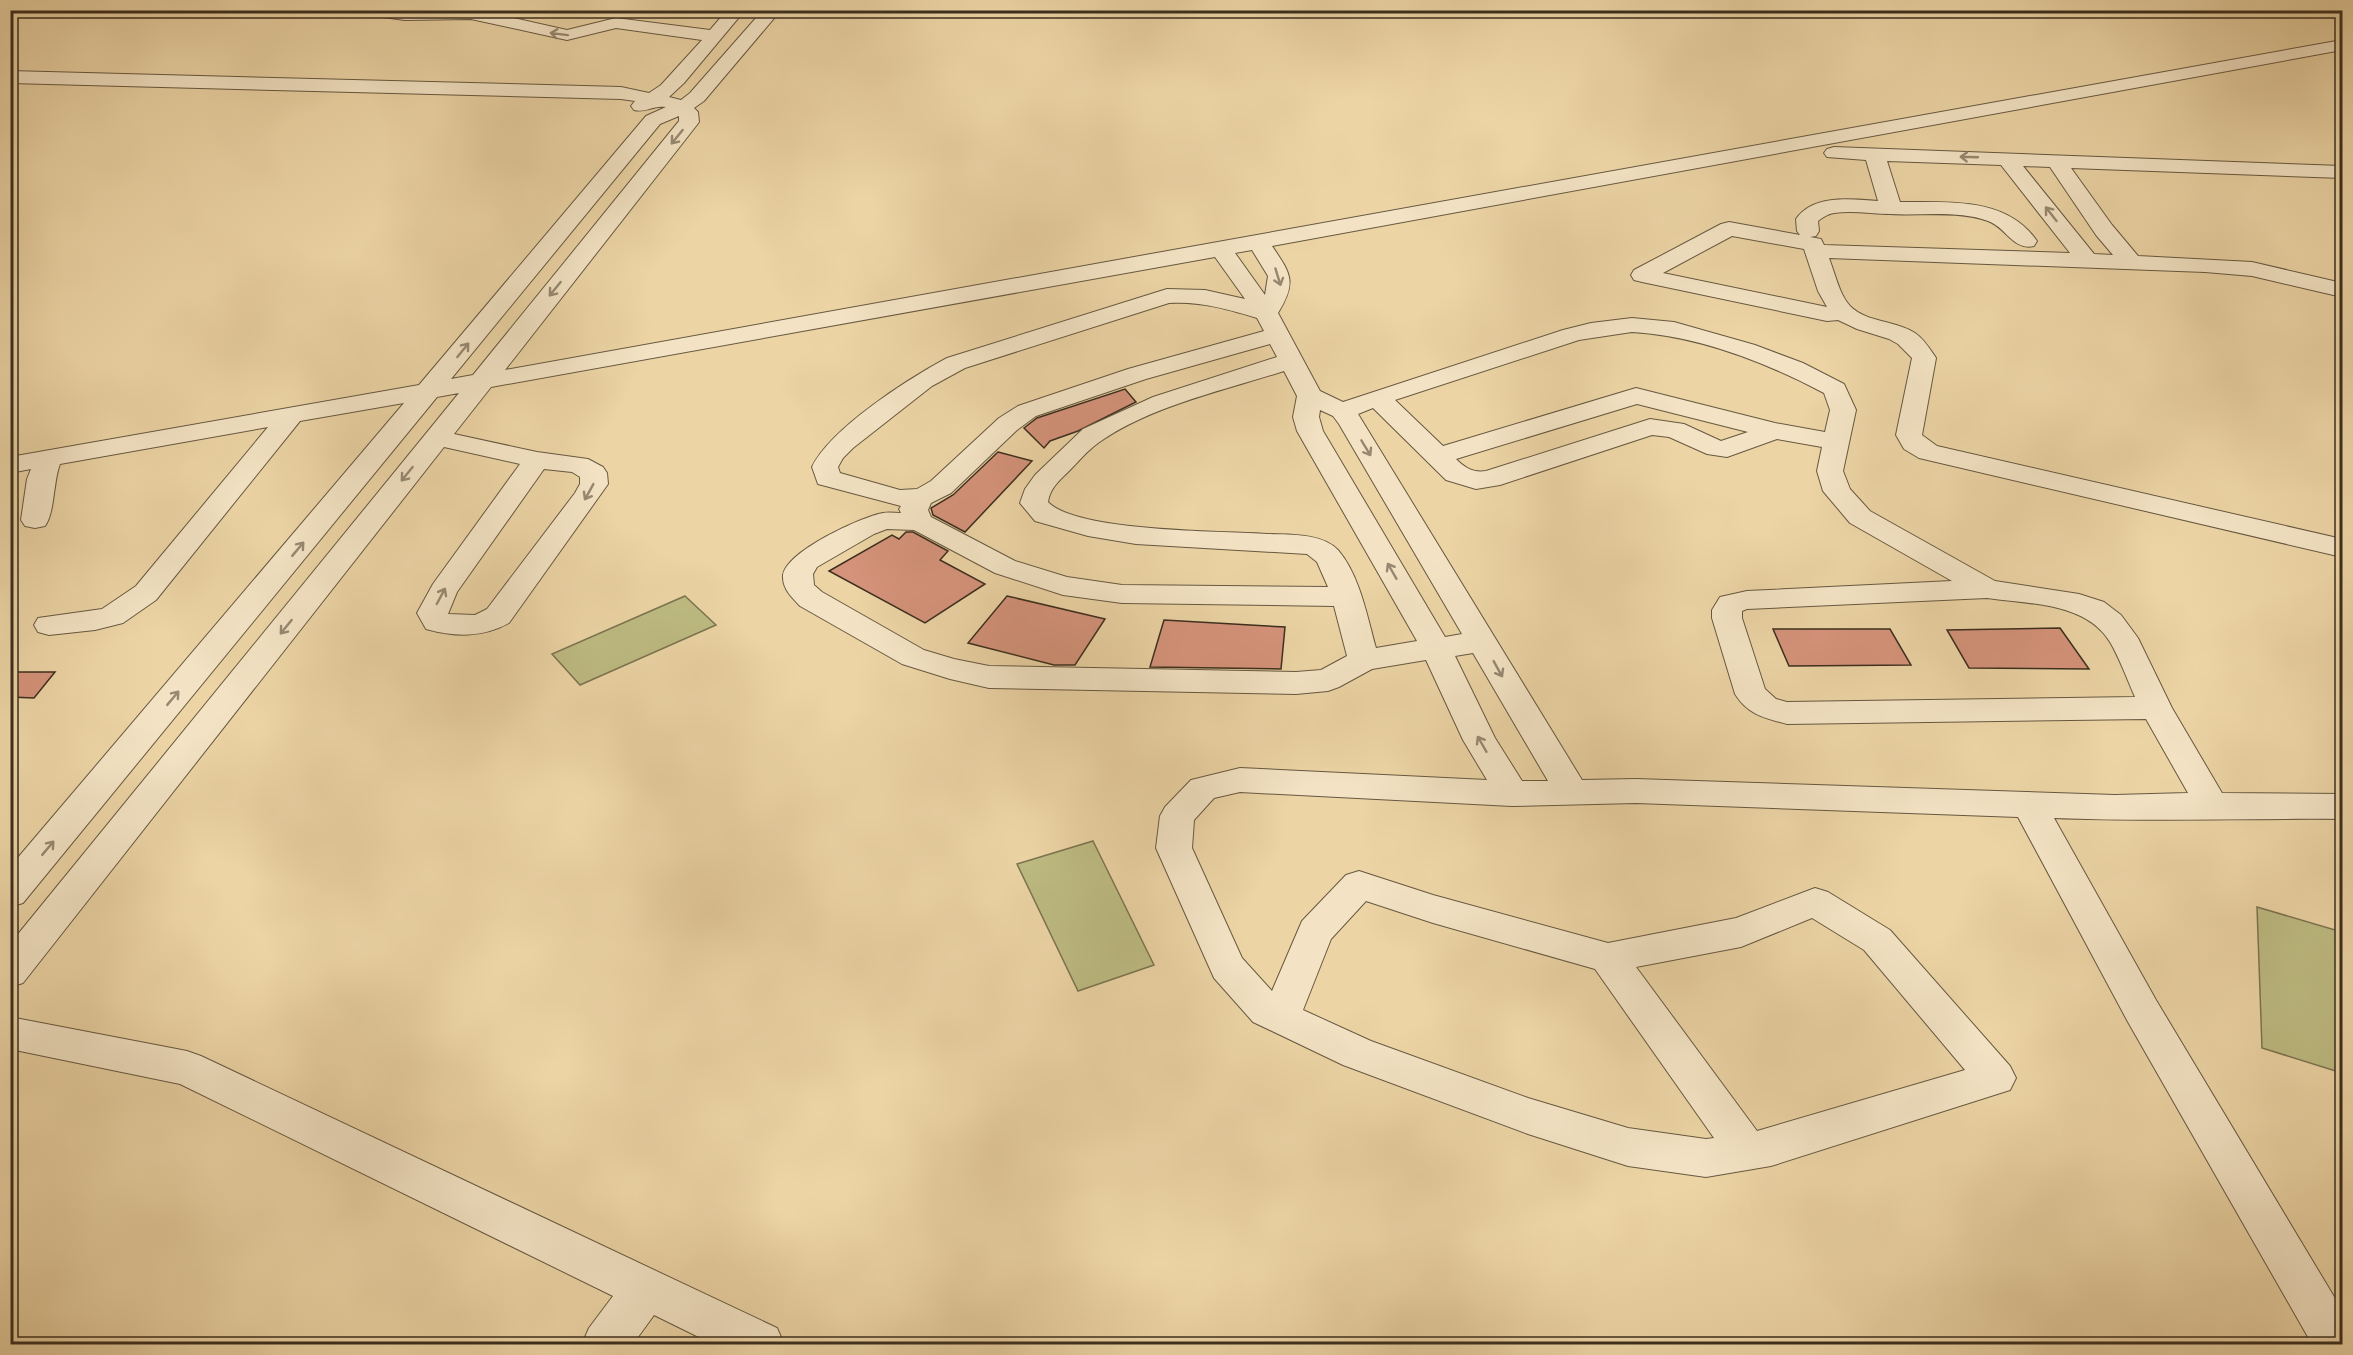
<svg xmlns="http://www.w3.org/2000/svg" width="2353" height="1355" viewBox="0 0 2353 1355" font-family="'Old Standard TT',serif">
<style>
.green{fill:#bdbb82;stroke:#7c7450;stroke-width:1.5}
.building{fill:#d5937b;stroke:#3b2e1e;stroke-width:1.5}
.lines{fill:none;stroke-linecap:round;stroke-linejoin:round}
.minor-casing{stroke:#675840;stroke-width:2}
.minor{fill:#f3e3c4;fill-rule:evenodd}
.oneway{stroke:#978871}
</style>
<rect width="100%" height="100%" fill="#ecd4a5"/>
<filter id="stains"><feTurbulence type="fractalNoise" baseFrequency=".00333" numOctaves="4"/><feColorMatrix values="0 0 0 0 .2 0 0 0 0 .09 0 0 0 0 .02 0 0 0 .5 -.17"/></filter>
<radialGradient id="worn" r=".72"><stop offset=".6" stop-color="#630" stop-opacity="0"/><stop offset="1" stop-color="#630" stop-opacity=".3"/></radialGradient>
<path class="green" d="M685,596L716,625L580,685L552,654Z
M1093,841L1154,965L1078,991L1017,864Z
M2257,907L2342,932V1073L2262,1048Z"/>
<path class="building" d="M1125,389L1136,402L1078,431L1050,441L1044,448L1024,428L1037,418Z
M998,452L1032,461L965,532L933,515L931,508L953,495Z
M906,532H913L948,551L940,560L985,584L925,623L829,571L892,535L899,539Z
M1007,596L1105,619L1075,665H1054L968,643Z
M1164,620L1285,627L1281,669L1150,667Z
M2060,628L2089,669L1969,668L1947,630Z
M1773,629H1890L1911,665L1789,666Z
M10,672H55L34,698L10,697Z"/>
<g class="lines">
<g class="minor-casing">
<path id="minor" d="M360,10H478L567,30L616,18L710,30L727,10H745L684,83L669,97L681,100L690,93L763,10H781L704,101L694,108L698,112L699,122L696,126L505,370L2342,40V50L1272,246C1291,274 1297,282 1278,313L1320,391L1343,402L1563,330L1591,323L1632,318L1674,322L1755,345L1803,363L1844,384L1856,410L1843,471L1850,489L1870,511L1995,581L2079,594L2104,602L2121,615L2138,638L2172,708L2222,793L2342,794V819C2246,818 2150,822 2054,818L2156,1000L2342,1310V1344H2312L2128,1022L2018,817L1636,803L1512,806L1240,792L1214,798L1194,820L1192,848L1242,958L1272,991L1302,921L1346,875L1359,871L1433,895L1608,943L1736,918L1815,888L1828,892L1890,930L2010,1066L2016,1078L2010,1090L1771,1166L1706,1177L1628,1166L1528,1134L1343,1065L1253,1022L1214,978L1156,848L1160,816L1165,807L1191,780L1240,768L1487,780L1463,740L1426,660L1372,669L1339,687L1328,691L1296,694L989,688L950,679L902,664L800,606C792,597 782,589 783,575C787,551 861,517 883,513C889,512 895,513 901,513L899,509L901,506L818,484L812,467C831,428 908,379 947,358L1167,289L1205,290L1245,299L1215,257L491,387L454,434L537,452L588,459L603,467L607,473L608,484L509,623C482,638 455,637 426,629L417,613L433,584L520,464L444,447L23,983L10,987V944L459,393L437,397L23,903L10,907V867L404,403L300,421L156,600L123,623L95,630L49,635L38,632L34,625L38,618L102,609L136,586L268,427L60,464C53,482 55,512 45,526L35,528L25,526L21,520L27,479L31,469L10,473V457L419,385L646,116L666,107C652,105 647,113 634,110L631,106L635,101L621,99L10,83V71L621,87L649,93L661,85L702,40L616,28L567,40L471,19L405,20L368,15ZM679,116V121L473,375L451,379L660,124ZM1252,250L1268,276L1265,295L1235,253ZM1169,303C1200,301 1227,309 1257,318L1264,331L1128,369L1018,406L999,418L931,481L917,489L900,490L840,473L838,467L843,458L853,448L932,386L965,368ZM1632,332C1699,336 1765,362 1824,393L1830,410L1825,432L1775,423L1636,388L1443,446L1395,400L1579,340ZM1270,344L1277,357L1153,397L1083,429L1035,475L1025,489L1020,503L1035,521L1088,536L1136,544L1307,554L1317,562L1328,587L1122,585L1067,577L1015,561L931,517L928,510L931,503L951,493L1017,430L1036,416L1146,379ZM1284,371L1297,396L1293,417L1297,431L1417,641L1376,648C1367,616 1360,576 1338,550C1322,533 1289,535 1268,534C1222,531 1077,532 1048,502C1050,488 1059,481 1068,472C1078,462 1087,451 1098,443C1150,406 1225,390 1284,371ZM1637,404L1748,432L1721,441L1684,424L1650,419L1486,471C1473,473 1465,468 1456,459ZM1373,408L1446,480L1476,489L1500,485L1652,435L1669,437L1707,454L1727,457L1777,439L1822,447L1817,471L1823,491L1850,523L1952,581L1747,591L1720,597L1712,610V618L1735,694C1748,715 1765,718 1787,724L2146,719L2188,793L2115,795L1636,779L1582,780L1358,414ZM1320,410L1333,416L1339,424L1462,634L1445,637L1323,431L1319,417ZM544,469L572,472L580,477V484L575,493L487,609L475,615L448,614L457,592ZM887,529L914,530L995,573L1063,595L1122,603L1334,606L1347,656L1321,670L1296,672L989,666L954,659L924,650L822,592L814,585L813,574L817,567L874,534ZM1987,598C2028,604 2086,602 2110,642C2120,659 2127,679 2135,697L1787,702L1776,699L1765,689L1742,618V611L1747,609ZM1473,653L1548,781H1522L1495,738L1455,656ZM1366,901L1433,923L1595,969L1714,1138L1706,1139L1628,1128L1528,1098L1371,1041L1303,1010L1331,939ZM1812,918L1864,950L1965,1070L1757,1131L1636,967L1741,947Z
M1834,147L2342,166V178L2071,168L2112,225L2138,256L2252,262L2342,283V297L2252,276L2205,272L1829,258C1835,273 1839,294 1850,306C1867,323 1895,320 1915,333C1924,339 1930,349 1936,358L1922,435L1937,446L2342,539V557L1919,458L1904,449L1896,435L1912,358L1898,344L1889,339L1857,329L1838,320L1827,321L1642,282L1634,280L1631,275L1634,270L1721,224L1729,222L1800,235L1797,231L1796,219C1813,194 1852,199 1878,201L1866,160L1827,157L1824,153L1827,149ZM1887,161L2001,165L2070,253L1824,245L1821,239L1810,237L1816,236L1819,231L1818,221C1823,217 1828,214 1834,213C1853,210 1872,214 1890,214C1921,216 1958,210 1988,221C2006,227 2013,251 2034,246L2037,241C2006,196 1948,203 1900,202ZM2023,166L2050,167L2096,235L2113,255L2094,254ZM1732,236L1804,249L1818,291L1827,307L1663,273Z
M10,1017L187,1051L201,1056L777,1328L784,1344H713L654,1315L633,1344H582L589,1328L613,1296L180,1084L10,1049Z"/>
</g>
<use href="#minor" class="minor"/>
</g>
<defs><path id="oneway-shaft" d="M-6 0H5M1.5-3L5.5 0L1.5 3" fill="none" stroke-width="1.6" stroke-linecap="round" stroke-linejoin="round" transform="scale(1.5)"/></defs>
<g class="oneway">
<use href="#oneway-shaft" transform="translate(559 34) rotate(-173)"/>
<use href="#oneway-shaft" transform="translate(677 137) rotate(129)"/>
<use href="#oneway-shaft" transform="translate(1969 157) rotate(-178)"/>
<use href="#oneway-shaft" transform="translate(2051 214) rotate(-128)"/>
<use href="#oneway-shaft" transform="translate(1278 277) rotate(73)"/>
<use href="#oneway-shaft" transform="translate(555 289) rotate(129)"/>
<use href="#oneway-shaft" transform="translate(463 350) rotate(-51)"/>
<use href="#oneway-shaft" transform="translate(1366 448) rotate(59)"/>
<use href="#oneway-shaft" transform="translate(407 474) rotate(129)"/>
<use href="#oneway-shaft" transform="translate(589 492) rotate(119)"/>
<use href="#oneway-shaft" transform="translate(298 549) rotate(-50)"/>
<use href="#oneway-shaft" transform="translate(1392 571) rotate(-120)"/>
<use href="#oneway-shaft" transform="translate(441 596) rotate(-62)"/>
<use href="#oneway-shaft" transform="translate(286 627) rotate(129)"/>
<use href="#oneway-shaft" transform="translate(1498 669) rotate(61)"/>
<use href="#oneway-shaft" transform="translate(173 698) rotate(-50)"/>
<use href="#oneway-shaft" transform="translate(1482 744) rotate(-120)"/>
<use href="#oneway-shaft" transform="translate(48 848) rotate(-50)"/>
</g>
<rect width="2353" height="1355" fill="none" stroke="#ecd4a5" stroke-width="36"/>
<rect x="12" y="12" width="2329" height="1331" fill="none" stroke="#3b2e1e" stroke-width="3"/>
<rect x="18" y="18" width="2317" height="1319" fill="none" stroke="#3b2e1e" stroke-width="1.5"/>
<rect width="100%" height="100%" filter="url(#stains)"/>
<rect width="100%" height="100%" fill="url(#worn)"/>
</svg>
